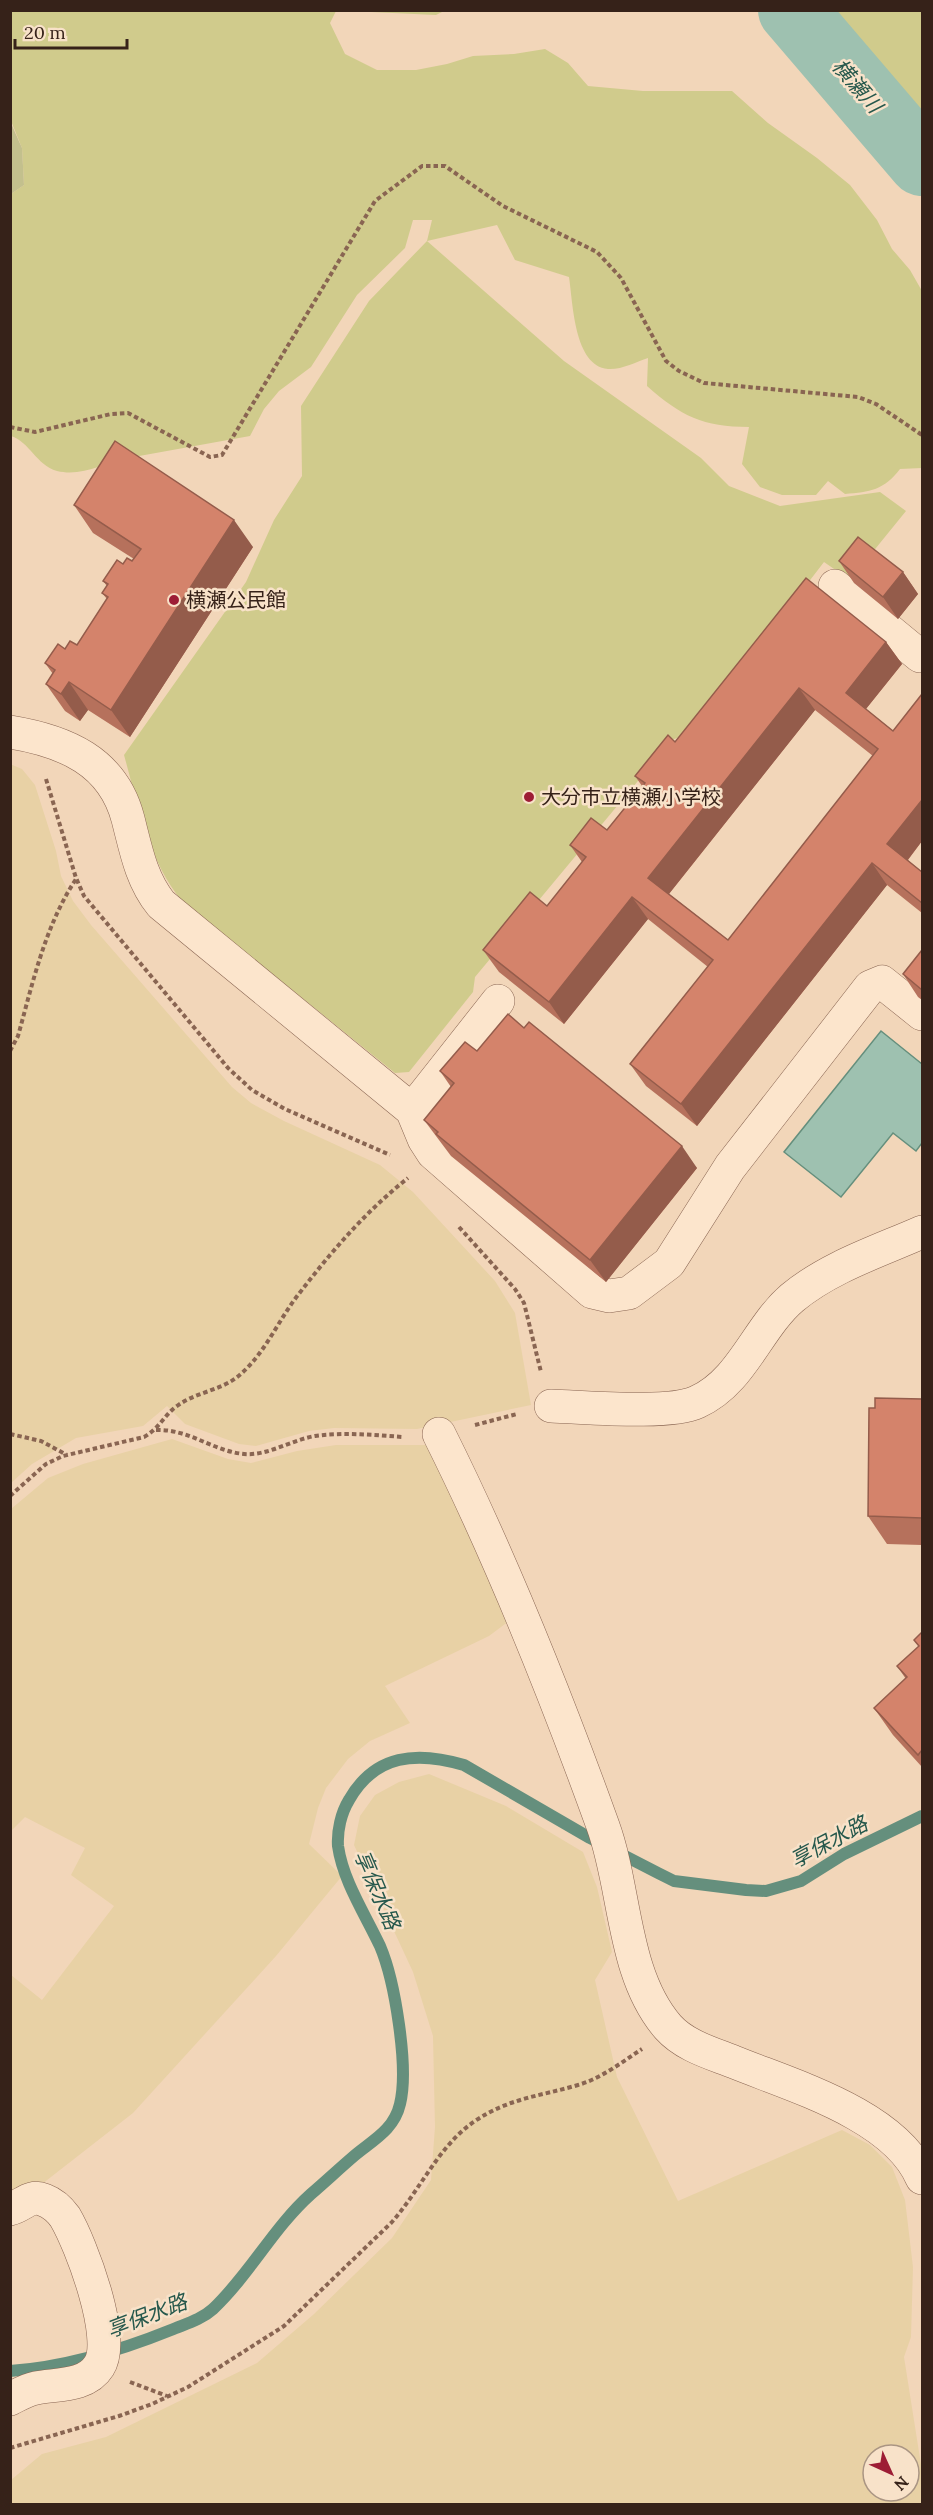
<svg xmlns="http://www.w3.org/2000/svg" width="933" height="2515" viewBox="0 0 933 2515" font-family="Lora,'Noto Sans JP',serif">
<style>
.farmland{fill:#e8d1a5;fill-rule:evenodd}
.green{fill:#d0cb8c}
.cemetery{fill:#c3c08d}
.water{fill:#9ec1b0;stroke:#658f7d;stroke-width:1.5}
.lines{fill:none;stroke-linecap:round;stroke-linejoin:round}
.stream{stroke:#658f7d;stroke-width:12}
.river{stroke:#9ec1b0;stroke-width:68}
.minor-casing{stroke:#896552;stroke-width:34}
.path{stroke:#896552;stroke-width:4;stroke-dasharray:4.5 3;stroke-linecap:butt}
.minor{stroke:#fce5cc;stroke-width:33}
.wall{fill:#b6715c;fill-rule:evenodd}
.shaded-wall{fill:#945c4b}
.building{fill:#d4836b;stroke:#945c4b;stroke-width:1.5;fill-rule:evenodd}
.poi-dot{fill:#9d1d35;stroke:#f8e2c9;stroke-width:2}
.labels{text-anchor:middle;stroke-width:5;stroke-linejoin:round;paint-order:stroke}
.poi-label{font-size:20px;fill:#362219;stroke:#f8e2c9;text-anchor:start}
.water-label{font-size:21px;font-style:italic;fill:#26584c;stroke:#f8e2c9}
</style>
<rect width="100%" height="100%" fill="#f2d6b9"/>
<path class="farmland" d="M10,764L22,769L35,785L56,851L61,876L73,901L91,925L232,1087L251,1103L284,1121L380,1165L413,1192L495,1281L515,1313L531,1405L417,1429L334,1428L309,1431L256,1446L239,1444L185,1424L167,1406L143,1426L76,1438L32,1464L11,1483Z
M172,1439L228,1459L251,1463L297,1451L336,1445H427L435,1447L509,1621L489,1636L385,1686L410,1723L370,1741L348,1759L326,1788L318,1808L309,1844L342,1876L276,1956L133,2113L42,2184L10,2198L11,1975L42,2000L114,1906L71,1875L85,1848L25,1817L11,1831V1509L48,1478L83,1464Z
M429,1774L506,1806L583,1852L597,1887L612,1952L595,1980L617,2077L678,2201L842,2130L870,2145L892,2167L905,2200L913,2267L911,2337L904,2357L922,2471V2504H11V2480L42,2454L106,2437L257,2363L314,2314L392,2238L431,2180L435,2127L433,2036L413,1972L354,1845L360,1816L375,1795L399,1782ZM873,2455H909V2491H873Z"/>
<path class="green" d="M11,11H336L330,23L345,54L377,70H416L447,64L473,56L514,54L545,49L568,63L588,86L643,91H732L768,123L817,158L850,185L877,220L892,249L910,270L922,291V468L900,469C884,490 870,492 845,494L828,481L816,495H782L760,487L742,464L749,427C703,427 681,416 647,386L648,358C636,362 621,370 608,369C574,366 573,303 569,277L515,260L497,225L427,241L564,361L701,458L729,486L780,506L880,492L906,511L850,580L824,562L694,731L672,740L475,977L473,992L409,1072L395,1073L182,901C148,860 138,805 124,755L246,582L274,520L302,476L301,406L369,301L427,241L432,220H413L405,248L357,295L311,367L279,391L264,409L250,436C209,443 169,451 128,458C104,463 82,477 57,471C36,465 30,442 11,436V194L24,185L22,148L11,121Z
M349,11H444L436,15Z
M764,11H922V148L897,125L814,64Z"/>
<path class="cemetery" d="M10,121L22,148L24,185L11,194Z"/>
<path class="water" d="M881,1031L922,1064V1143L916,1151L893,1133L841,1197L784,1152Z"/>
<g class="lines">
<path class="stream" d="M10,2371C66,2367 119,2351 171,2330C185,2324 201,2320 213,2309C250,2274 273,2228 311,2194C326,2181 340,2168 354,2156C373,2140 394,2130 400,2104C409,2068 395,1981 380,1946C365,1914 343,1881 338,1846C337,1831 341,1813 349,1800C375,1754 417,1751 464,1765L590,1838L658,1873L674,1881L746,1890L766,1891L801,1881L844,1854L922,1816"/>
<path class="river" d="M792,10L922,162"/>
<g class="minor-casing">
<path id="minor" d="M835,586L920,656L922,653
M10,732C65,741 113,761 128,819C136,850 141,879 161,904L412,1110L498,1001
M412,1110L424,1139L433,1153L592,1292L609,1296L629,1293L669,1263L730,1167L870,987L882,982L922,1014
M551,1406C586,1407 669,1415 697,1402C742,1382 757,1328 792,1298C829,1267 879,1251 922,1232
M439,1434C502,1560 555,1693 603,1826C626,1889 622,1974 668,2027C685,2046 711,2053 734,2062C793,2086 895,2115 922,2178
M10,2209C23,2206 29,2194 44,2200C52,2203 60,2210 65,2217C81,2244 117,2339 99,2366C86,2387 56,2384 36,2388C26,2390 18,2395 10,2399"/>
</g>
<path class="path" d="M10,427L35,432L111,414L128,413L210,457L222,455L375,201L422,166H445L503,206L597,252L621,278L666,361L679,371L704,383L858,397L876,404L922,435
M46,779L76,878L84,896L228,1068L252,1090L285,1109L390,1155
M10,1051L18,1036C33,982 45,926 76,879
M459,1227L515,1289L524,1303L541,1372
M475,1425L517,1414
M156,1430C190,1429 212,1451 244,1454C268,1456 291,1440 315,1436C343,1432 375,1435 403,1437
M10,1434L41,1441L67,1455
M10,1496L46,1464L63,1456L144,1437C160,1428 164,1415 177,1406C197,1391 223,1391 242,1373C266,1351 278,1321 298,1295C331,1252 366,1211 408,1178
M130,2382L167,2396
M10,2448L119,2416L152,2404L188,2387L284,2326L391,2223C420,2191 438,2146 475,2121C509,2098 541,2096 578,2085C602,2078 622,2062 642,2049"/>
<use href="#minor" class="minor"/>
</g>
<path class="wall" d="M74,505L253,547L130,737L88,710L80,721L65,711L46,684L53,674L45,663L65,649L77,645L107,599L102,593L107,586L103,581L132,561L134,559L93,533Z
M839,561L903,572L918,594L898,619L854,583Z
M886,642L902,664L866,709L893,731L922,694V841L908,860L922,872V913L887,885L697,1126L646,1086L630,1064L708,967L648,919L564,1024L499,972L483,950L547,906L582,862L570,845L607,830L642,786L635,776L675,742ZM815,710L873,756L728,940L669,894Z
M922,950V1000L918,997L903,974Z
M524,1028L697,1168L606,1282L451,1156L424,1120L451,1087L440,1071Z
M922,1399V1545L887,1544L868,1516L875,1408Z
M922,1632V1767L893,1735L874,1708L906,1679L897,1666L919,1647L914,1640Z"/>
<path class="shaded-wall" d="M234,520L253,547L130,737L111,710Z
M903,572L918,594L898,619L883,597Z
M886,642L902,664L861,715L846,693Z
M69,682L88,710L80,721L61,694Z
M799,688L815,710L664,900L648,878Z
M922,800V841L903,866L887,844Z
M872,863L887,885L697,1126L681,1104Z
M632,897L648,919L564,1024L549,1002Z
M682,1146L697,1168L606,1282L590,1260Z"/>
<path class="building" d="M115,441L234,520L111,710L69,682L61,694L46,684L55,670L45,663L58,644L65,649L70,641L77,645L108,597L102,593L108,584L103,581L117,560L123,564L127,558L132,561L141,549L74,505Z
M858,537L903,572L883,597L839,561Z
M806,578L886,642L846,693L893,731L922,694V800L887,844L922,872V903L872,863L681,1104L630,1064L713,960L632,897L549,1002L483,950L530,892L547,906L586,857L570,845L591,818L607,830L645,783L635,776L668,735L675,742ZM799,688L878,749L728,940L648,878Z
M922,950V990L903,974Z
M508,1014L524,1028L529,1022L682,1146L590,1260L436,1134L438,1132L424,1120L454,1083L440,1071L465,1042L477,1051Z
M875,1398L922,1399V1518L868,1516L869,1408H875Z
M922,1632V1750L918,1755L874,1708L907,1677L897,1666L919,1646L914,1640Z"/>
<g class="poi-dot">
<circle cx="174" cy="600" r="6"/>
<circle cx="529" cy="797" r="6"/>
</g>
<g class="labels">
<g class="poi-label">
<text x="186" y="607">横瀬公民館</text>
<text x="541" y="804">大分市立横瀬小学校</text>
</g>
<g class="water-label">
<text transform="translate(857 86) rotate(49)" y="7">横瀬川</text>
<text transform="translate(829 1842) rotate(-28)" y="7">享保水路</text>
<text transform="translate(377 1890) rotate(67)" y="7">享保水路</text>
<text transform="translate(147 2316) rotate(-21)" y="7">享保水路</text>
</g>
</g>
<rect width="933" height="2515" fill="none" stroke="#362219" stroke-width="24"/>
<g transform="translate(891 2473) rotate(135)"><circle r="28" fill="#f8e2c9" stroke="#aa9583" stroke-width="1.5"/>
<path d="M0-4.5L10 22L0 15L-10 22Z" fill="#9d1d35"/>
<text y="-9" font-size="16" font-weight="bold" text-anchor="middle" fill="#362219">N</text>
</g>
<path d="M15 39v9h112v-9" fill="none" stroke="#362219" stroke-width="3"/>
<text x="24" y="39" font-size="18" fill="#362219" stroke="#f8e2c9" stroke-width="4.5" paint-order="stroke">20 m</text>
</svg>
